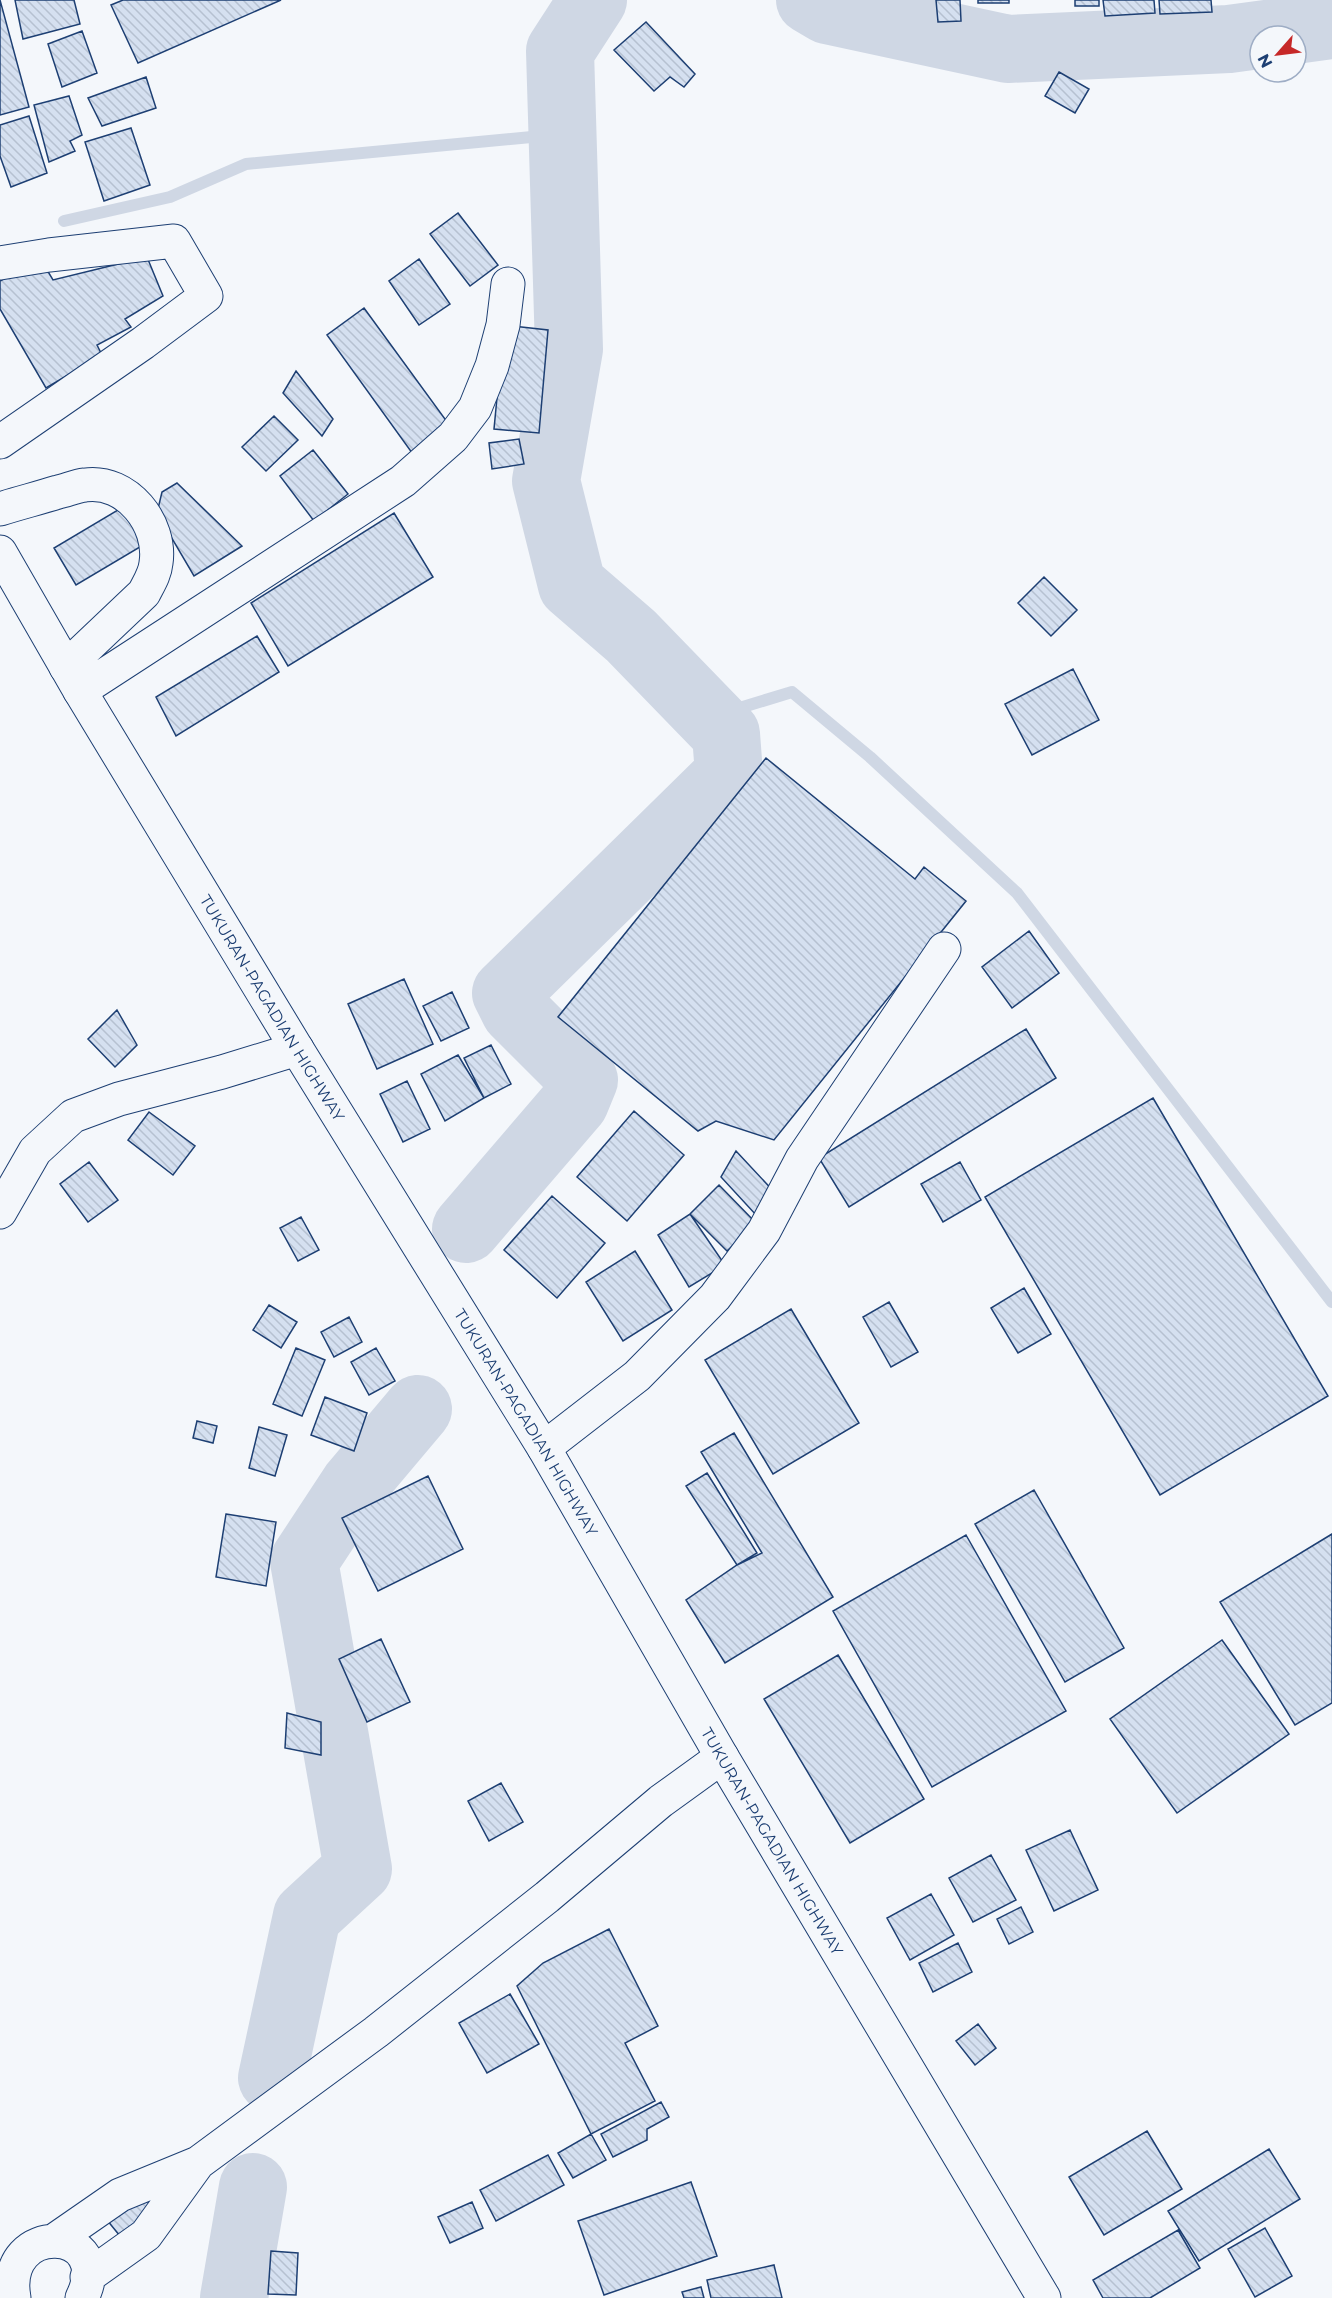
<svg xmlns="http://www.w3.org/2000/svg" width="1332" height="2298" viewBox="0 0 1332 2298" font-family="Montserrat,sans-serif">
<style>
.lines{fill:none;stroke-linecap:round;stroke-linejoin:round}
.stream{stroke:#cfd7e4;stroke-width:12}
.river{stroke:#cfd7e4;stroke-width:68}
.building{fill:url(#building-back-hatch);stroke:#1d3f73;stroke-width:1.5}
.minor-casing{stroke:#1d3f73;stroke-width:35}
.highway-casing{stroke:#1d3f73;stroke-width:35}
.minor{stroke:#f4f7fb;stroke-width:33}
.highway{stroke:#f4f7fb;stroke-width:33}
.labels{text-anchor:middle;stroke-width:4.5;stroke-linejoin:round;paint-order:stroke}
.street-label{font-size:16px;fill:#1d3f73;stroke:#f4f7fb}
</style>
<defs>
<pattern id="building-back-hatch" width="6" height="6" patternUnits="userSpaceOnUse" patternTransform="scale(1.5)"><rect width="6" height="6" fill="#d5e0f0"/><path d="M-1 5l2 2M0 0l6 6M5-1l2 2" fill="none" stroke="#b6c1d1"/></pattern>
</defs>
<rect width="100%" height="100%" fill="#f4f7fb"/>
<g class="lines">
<path class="stream" d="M64,221L170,197L246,164L563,134
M710,717L792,692L870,757L1017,893L1332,1302"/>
<path class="river" d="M810,0L827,10L1008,49L1229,39L1332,25
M466,1229L575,1102L584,1080L515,1011L506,993L729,774L726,734L631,636L572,585L546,481L569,349L560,51L593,0
M272,2078L307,1916L358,1869L304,1561L354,1485L418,1409
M234,2298L253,2187"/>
</g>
<path class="building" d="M0,0L29,107L0,115Z
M15,0H74L80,24L23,39Z
M123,0H281L138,63L111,5Z
M936,0H960L961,21L938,22Z
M978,0H1009V3H978Z
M1075,0H1099V6H1075Z
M1103,0H1154L1155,13L1105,16Z
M1159,0H1211L1212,12L1160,14Z
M646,22L695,74L684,87L670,77L654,91L614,50Z
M82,31L97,73L62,87L48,44Z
M1059,72L1089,89L1075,113L1045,96Z
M146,77L156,108L102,126L88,98Z
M69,96L82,135L70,141L75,151L49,162L34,105Z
M29,116L47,173L11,187L0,156V125Z
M131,128L150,185L104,201L85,142Z
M458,213L498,265L470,286L430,234Z
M147,257L163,296L125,319L131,327L97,345L102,355L46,388L0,309V281L40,258L53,280Z
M419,259L450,304L419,325L389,281Z
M364,308L453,430L415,457L327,335Z
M504,325L548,330L539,433L494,429Z
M296,371L333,419L322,436L283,393Z
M274,416L298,440L266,471L242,447Z
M519,439L524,464L492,469L489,443Z
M313,450L348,494L314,521L280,476Z
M177,483L242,546L194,576L157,513L162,492Z
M123,507L145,544L76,585L54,548Z
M394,513L433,577L288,666L251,603Z
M1044,577L1077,610L1051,636L1018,603Z
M257,636L279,672L176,736L156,697Z
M1073,669L1099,720L1032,755L1005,704Z
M766,758L915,879L924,867L966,901L774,1140L716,1121L698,1131L558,1017Z
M1029,931L1059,973L1012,1008L982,967Z
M404,979L433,1044L377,1069L348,1004Z
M452,992L469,1028L441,1041L423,1006Z
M117,1010L137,1045L115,1067L88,1039Z
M1026,1029L1056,1078L849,1207L819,1158Z
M491,1045L511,1084L484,1098L464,1058Z
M458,1055L484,1098L445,1121L421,1074Z
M407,1081L430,1129L403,1142L380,1094Z
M1153,1098L1328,1396L1160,1495L985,1197Z
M634,1111L684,1155L627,1221L577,1177Z
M149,1112L195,1146L173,1175L128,1140Z
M736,1151L778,1196L757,1216L721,1177Z
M89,1162L118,1200L88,1222L60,1184Z
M960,1162L981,1200L943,1222L921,1184Z
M719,1185L756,1223L727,1251L690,1214Z
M552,1196L605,1243L557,1298L504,1250Z
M690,1214L725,1265L689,1287L658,1235Z
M301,1217L319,1250L298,1261L280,1228Z
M635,1251L672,1310L623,1341L586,1282Z
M1024,1288L1051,1334L1018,1353L991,1308Z
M889,1302L918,1352L891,1367L863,1317Z
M269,1305L297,1322L281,1348L253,1330Z
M791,1309L859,1423L773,1474L705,1360Z
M349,1317L362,1342L334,1357L321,1332Z
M296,1348L325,1360L302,1416L273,1404Z
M376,1348L395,1381L369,1395L351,1362Z
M325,1397L367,1413L354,1451L311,1435Z
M197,1421L217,1426L213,1443L193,1438Z
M259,1427L287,1435L275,1476L249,1468Z
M734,1433L833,1597L725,1663L686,1600L737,1565L762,1553L701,1452Z
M707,1473L757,1553L737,1565L686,1486Z
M428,1476L463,1549L378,1591L342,1518Z
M1034,1490L1124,1648L1065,1682L975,1524Z
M226,1514L276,1522L266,1586L216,1577Z
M1332,1534V1703L1295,1725L1220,1602Z
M966,1535L1066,1711L932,1787L833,1611Z
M381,1639L410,1702L367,1722L339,1659Z
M1222,1640L1289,1734L1177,1813L1110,1719Z
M838,1655L924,1799L850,1843L764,1699Z
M287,1713L321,1722V1755L285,1748Z
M501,1783L523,1822L489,1841L468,1801Z
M1070,1830L1098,1890L1054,1911L1026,1850Z
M991,1855L1016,1900L973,1922L949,1878Z
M931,1894L954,1935L910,1960L887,1918Z
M1021,1907L1033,1932L1009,1944L997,1919Z
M609,1929L658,2026L625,2043L655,2101L591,2134L517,1986L543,1963Z
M958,1943L972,1972L933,1992L919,1963Z
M510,1994L539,2044L487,2073L459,2023Z
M978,2024L996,2048L975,2065L956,2041Z
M661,2102L669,2117L647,2129V2140L613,2157L601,2134Z
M1147,2131L1182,2189L1104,2235L1069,2177Z
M591,2134L606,2160L573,2178L558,2153Z
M1269,2149L1300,2199L1199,2261L1168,2211Z
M548,2155L564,2185L496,2221L480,2190Z
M691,2182L717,2256L604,2295L578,2221Z
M140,2191L158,2211L124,2241L107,2220Z
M472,2202L483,2228L450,2243L438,2217Z
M1265,2228L1292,2276L1255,2297L1228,2249Z
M1178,2230L1200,2268L1150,2298H1103L1093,2280Z
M271,2251L298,2253L296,2295L268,2294Z
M774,2265L782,2298H711L707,2280Z
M701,2287L704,2298H684L682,2292Z"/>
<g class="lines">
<g class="minor-casing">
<path id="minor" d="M0,263L49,255L174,241L206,296L143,343L0,442
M0,509C19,503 39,498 58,492C67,490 76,486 85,485C127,479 162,524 156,563C155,574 149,583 144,593L66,667
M80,691L403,481L453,437L475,408L492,366L503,325L508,284
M0,1212L35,1151L73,1116L119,1099L222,1072L297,1049
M544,1448L637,1376L715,1297L764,1231L802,1159L944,949
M55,2240L120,2195L198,2163L376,2032L547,1897L661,1801L722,1757
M87,2277L146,2235L198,2163
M14,2298C0,2219 117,2226 82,2298"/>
</g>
<g class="highway-casing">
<g id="highway">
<path id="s1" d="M0,552L80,691L297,1049L544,1448L722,1757L1044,2298"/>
</g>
</g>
<use href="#minor" class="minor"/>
<use href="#highway" class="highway"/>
</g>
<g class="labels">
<g class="street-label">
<text dy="6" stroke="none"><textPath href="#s1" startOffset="531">TUKURAN-PAGADIAN HIGHWAY</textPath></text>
<text dy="6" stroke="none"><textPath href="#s1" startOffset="1017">TUKURAN-PAGADIAN HIGHWAY</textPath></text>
<text dy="6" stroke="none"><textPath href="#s1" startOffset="1503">TUKURAN-PAGADIAN HIGHWAY</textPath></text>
</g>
</g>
<g transform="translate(1278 54) rotate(242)"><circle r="28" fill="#f4f7fb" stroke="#9eadc5" stroke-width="1.5"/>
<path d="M0-4.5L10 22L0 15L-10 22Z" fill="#c62828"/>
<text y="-9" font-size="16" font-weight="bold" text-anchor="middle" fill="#1d3f73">N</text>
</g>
</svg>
